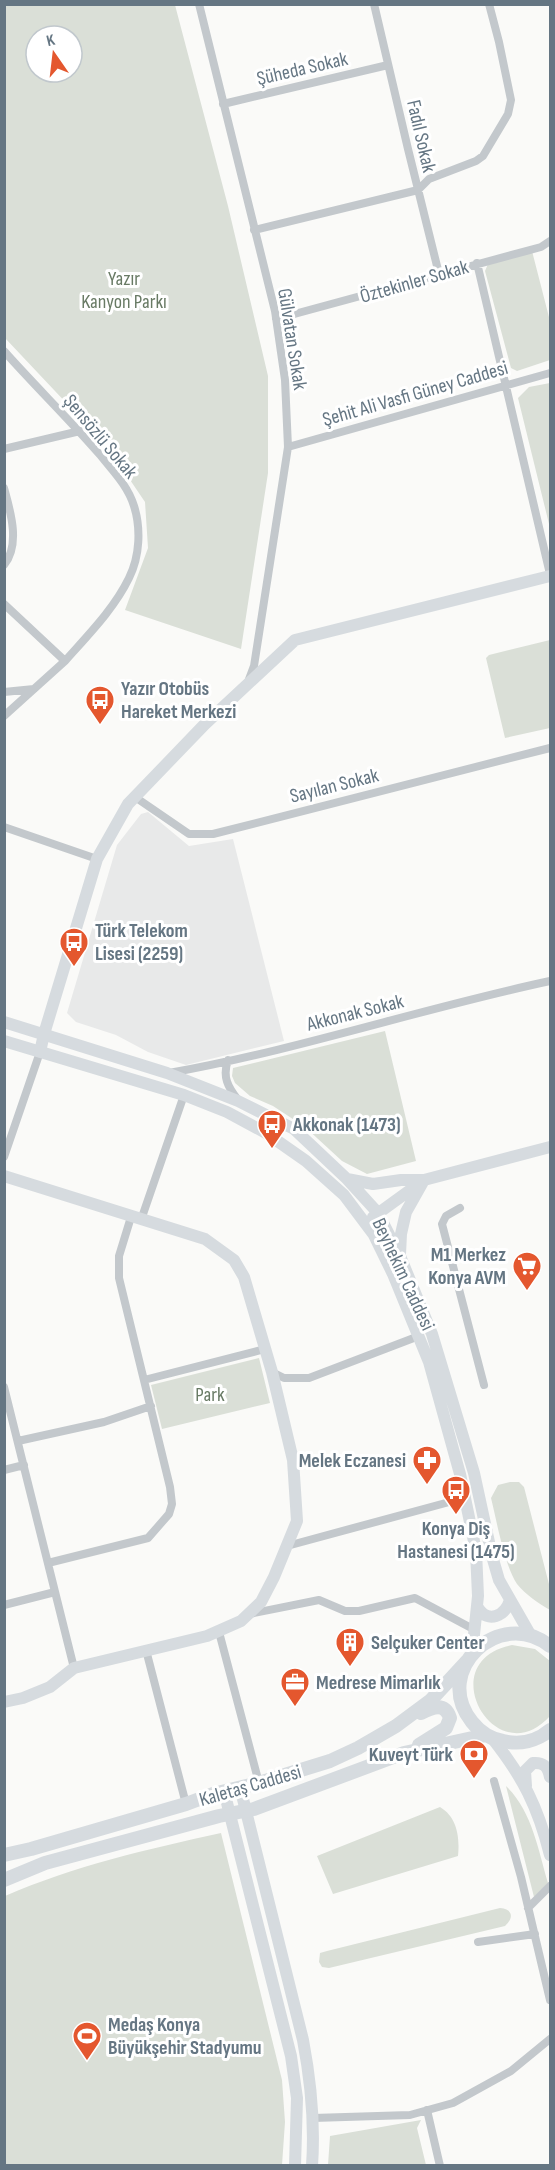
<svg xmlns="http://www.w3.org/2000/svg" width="555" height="2170" viewBox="0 0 555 2170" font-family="'Sofia Sans Condensed',sans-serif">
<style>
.built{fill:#e8e9e9}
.green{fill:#dadfd7;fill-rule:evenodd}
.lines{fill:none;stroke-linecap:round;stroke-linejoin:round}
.street{stroke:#c3c8cc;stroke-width:8}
.secondary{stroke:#d6dbdf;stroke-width:12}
.primary{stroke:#d6dbdf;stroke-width:14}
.labels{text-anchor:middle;stroke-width:6;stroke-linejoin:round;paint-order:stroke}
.street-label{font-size:20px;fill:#657683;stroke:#fff}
.park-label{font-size:20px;fill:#687a64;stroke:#fff}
.poi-label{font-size:20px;font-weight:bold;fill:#657683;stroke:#fff;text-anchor:start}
</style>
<rect width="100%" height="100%" fill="#fafaf8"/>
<path class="built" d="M148,812L189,846L233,839L284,1041L186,1065L148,1052L116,1035L76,1022L67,1013L117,845L141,814Z"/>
<path class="green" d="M5,4L175,5L228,206L268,376V473L241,649L125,610L148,548L145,502L124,471L71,408L5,338ZM36,36H72V72H36Z
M532,251L550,321V360L517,371L511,368L485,271L488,264Z
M550,383V528L518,398L529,387Z
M550,640V728L505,738L486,658L489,655Z
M385,1031L416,1161L367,1174L342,1161L305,1127L273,1106L250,1096L235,1083L232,1076L233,1068Z
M259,1358L270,1403L162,1429L151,1385Z
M510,1482H519L524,1487L550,1588V1610C539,1604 525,1594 517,1584C504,1564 497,1522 491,1498L498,1485Z
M512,1645L535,1649L550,1661V1716C496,1776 430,1661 512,1645Z
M506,1786C532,1811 538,1849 548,1883L534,1897Z
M440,1807C457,1817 460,1837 458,1856L333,1894L317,1856Z
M221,1833L282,2080L285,2122L282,2165H5V1896C74,1866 148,1849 221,1833Z
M500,1908C513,1909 514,1918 505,1926L329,1968L322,1967L319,1962L320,1953L327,1951Z
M421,2120L417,2128L426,2165H328L330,2136Z"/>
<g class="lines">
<path class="street" d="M199,4L275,311L285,380L288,447L254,666L248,682
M374,4L408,149L439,274
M223,104L388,65
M254,230L418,190L429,179L476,161L483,156L508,114L511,100L499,42L489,4
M477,263L550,574
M276,319L541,247L550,241
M4,351C36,387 70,420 101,456C113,471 128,486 134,506C141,528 140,556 129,578C114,609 88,635 65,661L4,604
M288,447L550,373
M4,449L80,431
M4,488C10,510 21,544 4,565
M4,692L34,689
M4,716L65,661
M135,797L189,834H213L550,748
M4,827L97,859
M228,1060C222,1077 228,1087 238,1100
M169,1073C298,1050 423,1008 550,981
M4,1157L40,1052
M460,1208L446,1216L442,1224L484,1385
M141,1220L184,1095
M272,1372L284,1378H309L419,1336
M144,1380L265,1349
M4,1387L74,1668
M18,1441L104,1422L151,1406
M4,1470L24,1465
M287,1546L464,1498
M48,1563L148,1538L169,1514L172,1504L170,1487L119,1278V1256L131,1217
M4,1605L55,1592
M249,1614L319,1600L345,1611H359L415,1598L475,1630
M219,1632L259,1783
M146,1650L186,1804
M494,1781L521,1877L550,2000
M528,1908L550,1886
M478,1942L535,1934
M427,2110L440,2166
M313,2118L410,2115L453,2103L511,2071L550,2039"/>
<path class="secondary" d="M4,1022L167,1073L238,1101L294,1129L347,1179L378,1213L400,1256L432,1334L474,1473L492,1556L499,1580L531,1636
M4,1041L184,1095L227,1112L266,1133L306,1161L344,1195L374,1235L393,1274L429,1362L460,1474L476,1551L478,1596L472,1654
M40,1052L44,1034L97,859L128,804L205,724L295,640L550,576
M4,1176L205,1239L234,1260L244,1277L272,1372L293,1460L297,1521L274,1577L261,1602L241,1621L207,1636L74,1668L50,1687L23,1698L4,1702
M347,1179L373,1184L401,1180H424L406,1212L401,1234L400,1254
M373,1217L424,1180L550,1147
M478,1608C488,1624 505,1616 510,1600
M492,1738C523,1777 538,1807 550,1855
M526,1786L525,1771L533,1763C544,1762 548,1767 550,1777
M240,1787L303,2040C311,2082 315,2123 312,2166
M224,1791L291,2056L297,2098L295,2166"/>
<path class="primary" d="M550,1646C499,1606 431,1671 472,1722C480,1732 490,1739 503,1741C520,1745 537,1741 550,1730
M419,1745L446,1728L450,1718C445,1702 433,1707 421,1713
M4,1855L31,1849L186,1804L213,1794L259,1783L330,1761L358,1748L396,1726L431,1700L467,1661
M4,1880L45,1863L219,1816L254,1809L404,1753L486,1735"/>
</g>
<defs>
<g id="bus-pin" transform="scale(1.5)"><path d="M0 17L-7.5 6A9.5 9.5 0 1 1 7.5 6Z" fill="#e4572e" stroke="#fff"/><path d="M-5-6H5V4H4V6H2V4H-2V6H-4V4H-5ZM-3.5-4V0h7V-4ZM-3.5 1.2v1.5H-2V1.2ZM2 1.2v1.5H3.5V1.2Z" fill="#fff"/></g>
<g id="supermarket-pin" transform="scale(1.5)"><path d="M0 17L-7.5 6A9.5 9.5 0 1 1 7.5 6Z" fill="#e4572e" stroke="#fff"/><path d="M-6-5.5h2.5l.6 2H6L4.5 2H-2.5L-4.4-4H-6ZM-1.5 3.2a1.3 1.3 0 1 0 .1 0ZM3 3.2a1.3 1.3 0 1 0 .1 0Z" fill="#fff"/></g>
<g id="pharmacy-pin" transform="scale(1.5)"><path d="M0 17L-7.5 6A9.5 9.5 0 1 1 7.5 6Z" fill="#e4572e" stroke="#fff"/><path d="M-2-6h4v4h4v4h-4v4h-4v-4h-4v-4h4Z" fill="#fff"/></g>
<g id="building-pin" transform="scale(1.5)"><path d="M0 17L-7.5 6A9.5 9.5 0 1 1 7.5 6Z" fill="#e4572e" stroke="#fff"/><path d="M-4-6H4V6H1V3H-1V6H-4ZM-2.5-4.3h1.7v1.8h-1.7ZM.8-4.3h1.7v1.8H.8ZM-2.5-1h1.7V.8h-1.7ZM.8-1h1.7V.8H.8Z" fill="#fff"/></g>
<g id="office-pin" transform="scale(1.5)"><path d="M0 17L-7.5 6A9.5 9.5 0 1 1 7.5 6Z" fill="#e4572e" stroke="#fff"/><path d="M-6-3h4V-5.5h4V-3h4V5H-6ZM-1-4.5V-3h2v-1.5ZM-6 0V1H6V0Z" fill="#fff"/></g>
<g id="bank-pin" transform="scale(1.5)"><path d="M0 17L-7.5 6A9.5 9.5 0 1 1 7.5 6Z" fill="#e4572e" stroke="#fff"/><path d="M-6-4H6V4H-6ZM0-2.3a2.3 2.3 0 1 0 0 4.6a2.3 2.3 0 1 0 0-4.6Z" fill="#fff"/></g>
<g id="stadium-pin" transform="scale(1.5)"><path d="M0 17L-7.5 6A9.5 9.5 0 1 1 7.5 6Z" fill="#e4572e" stroke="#fff"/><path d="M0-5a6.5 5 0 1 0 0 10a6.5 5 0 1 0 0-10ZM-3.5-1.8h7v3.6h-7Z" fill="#fff"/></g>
</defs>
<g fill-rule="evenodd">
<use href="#bus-pin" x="100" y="700"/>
<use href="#bus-pin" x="74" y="942"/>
<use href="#bus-pin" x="272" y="1124"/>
<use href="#supermarket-pin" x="527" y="1266"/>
<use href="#pharmacy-pin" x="427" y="1460"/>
<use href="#bus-pin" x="456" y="1490"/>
<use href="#building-pin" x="350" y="1642"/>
<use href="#office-pin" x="295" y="1682"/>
<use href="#bank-pin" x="474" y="1754"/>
<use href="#stadium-pin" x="87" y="2036"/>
</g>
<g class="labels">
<g class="street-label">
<text transform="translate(302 68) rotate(-13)" y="7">Şüheda Sokak</text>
<text transform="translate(422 136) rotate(77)" y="7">Fadıl Sokak</text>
<text transform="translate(414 281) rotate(-16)" y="7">Öztekinler Sokak</text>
<text transform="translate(293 339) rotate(81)" y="7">Gülvatan Sokak</text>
<text transform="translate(415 393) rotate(-16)" y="7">Şehit Ali Vasfi Güney Caddesi</text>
<text transform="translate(101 436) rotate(50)" y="7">Şensözlü Sokak</text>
<text transform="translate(334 785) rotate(-14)" y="7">Sayılan Sokak</text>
<text transform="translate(355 1012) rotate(-14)" y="7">Akkonak Sokak</text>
<text transform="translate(404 1274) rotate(65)" y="7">Beyhekim Caddesi</text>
<text transform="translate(250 1785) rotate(-16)" y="7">Kaletaş Caddesi</text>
</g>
<g class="park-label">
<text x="124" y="285">Yazır<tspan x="124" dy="23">Kanyon Parkı</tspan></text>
<text x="210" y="1401">Park</text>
</g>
<g class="poi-label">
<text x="121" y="695">Yazır Otobüs<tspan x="121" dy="23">Hareket Merkezi</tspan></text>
<text x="95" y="937">Türk Telekom<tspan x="95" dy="23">Lisesi (2259)</tspan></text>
<text x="293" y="1131">Akkonak (1473)</text>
<text x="506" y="1261" text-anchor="end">M1 Merkez<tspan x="506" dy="23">Konya AVM</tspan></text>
<text x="406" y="1467" text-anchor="end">Melek Eczanesi</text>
<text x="456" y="1535" text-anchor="middle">Konya Diş<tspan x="456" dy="23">Hastanesi (1475)</tspan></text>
<text x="371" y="1649">Selçuker Center</text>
<text x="316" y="1689">Medrese Mimarlık</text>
<text x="453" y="1761" text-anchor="end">Kuveyt Türk</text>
<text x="108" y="2031">Medaş Konya<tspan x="108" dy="23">Büyükşehir Stadyumu</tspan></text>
</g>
</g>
<rect width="555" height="2170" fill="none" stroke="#657683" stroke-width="12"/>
<g transform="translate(54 54) rotate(346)"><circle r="28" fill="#ffffff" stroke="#c1c8cd" stroke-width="1.5"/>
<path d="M0-4.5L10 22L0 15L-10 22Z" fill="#e4572e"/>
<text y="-9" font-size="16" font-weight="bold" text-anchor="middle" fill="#657683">K</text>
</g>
</svg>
